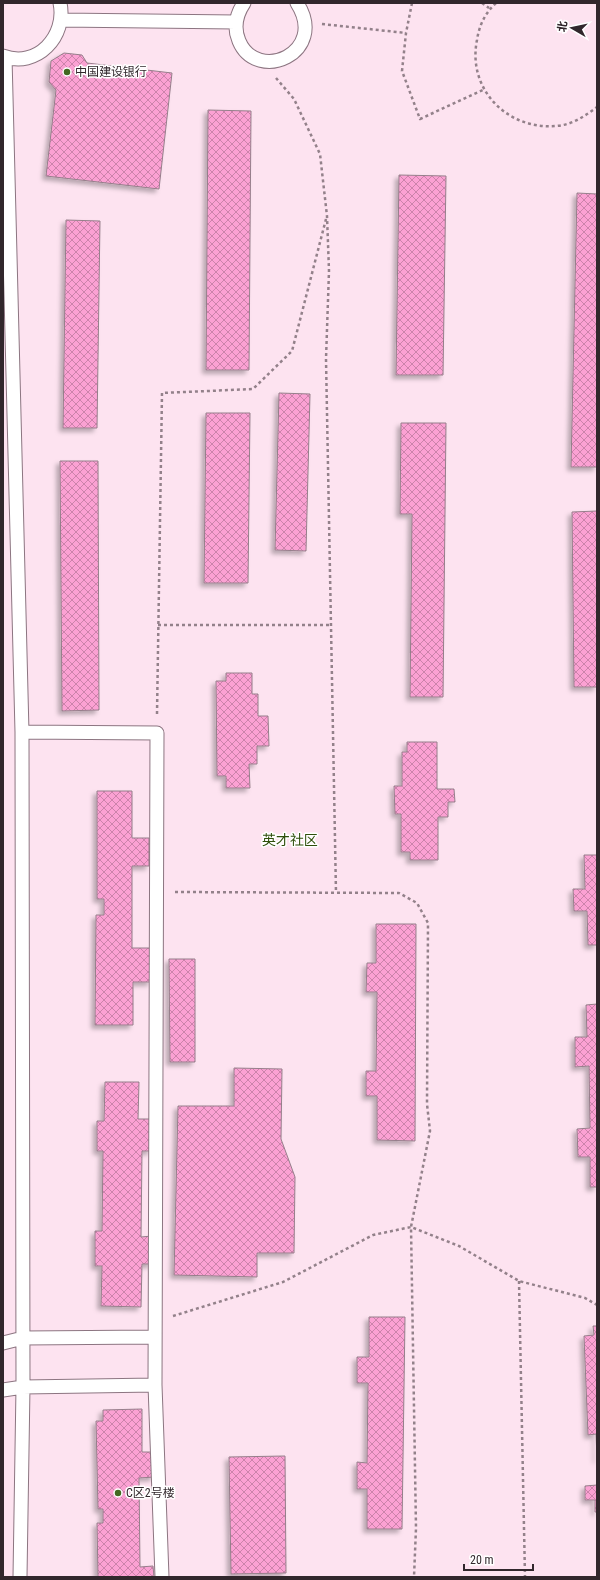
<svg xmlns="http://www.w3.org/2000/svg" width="600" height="1580" viewBox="0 0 600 1580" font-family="'Roboto Condensed','Noto Sans SC',sans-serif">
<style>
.building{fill:url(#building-cross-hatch);stroke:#967f8b;filter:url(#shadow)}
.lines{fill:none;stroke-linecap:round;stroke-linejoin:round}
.service-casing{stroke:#8c7581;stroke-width:15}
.path{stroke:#93818a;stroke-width:2.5;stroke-dasharray:3 3;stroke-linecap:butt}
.service{stroke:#fff;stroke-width:13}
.poi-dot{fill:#436821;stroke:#fff;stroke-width:1.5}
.labels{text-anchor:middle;stroke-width:3;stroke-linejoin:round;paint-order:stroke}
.poi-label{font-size:12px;fill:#31272c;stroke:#fff;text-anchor:start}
.quarter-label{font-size:14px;fill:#2e4f0b;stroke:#fff}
</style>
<defs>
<pattern id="building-cross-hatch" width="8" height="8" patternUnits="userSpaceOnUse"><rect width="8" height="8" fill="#fba1d3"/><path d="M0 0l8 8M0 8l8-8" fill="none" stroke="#cc83ab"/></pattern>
<filter id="shadow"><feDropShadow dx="-3.5" dy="3.5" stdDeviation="2" flood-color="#0004"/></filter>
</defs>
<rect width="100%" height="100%" fill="#fde3f0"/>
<path class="building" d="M64,53L82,55L87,63L172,73L159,189L46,176L56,90L49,82L51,61Z
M208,110L251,111L249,370H206Z
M399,175L446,176L443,375H396Z
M577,193L597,194V467H571Z
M66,220L100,221L97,428H63Z
M279,393L310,394L306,551L275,550Z
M206,413H250L248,583H204Z
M401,423H446L443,697H410L412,514H400Z
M60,461H98L99,710L62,711Z
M597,511V687H574L572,512Z
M226,673H252V694H258V716H268L269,746H257V764H249L250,788H226V776H217L216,681H226Z
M407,742H437V789H454L455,802H448V817H438V860H410V852H401V814H395L394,786H402V752H407Z
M97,791H132V838H149V866H132V948H151V982H133V1025H95L96,915H104V899H97Z
M584,855H597V945H588L587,911H574L573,889H585Z
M376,924H416L415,1141L377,1140V1096H366V1071H376L377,992H366L367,963H376Z
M169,959H195V1062H170Z
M597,1004V1187H590V1157H578L577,1129L590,1128L589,1066L575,1067V1037H587L586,1005Z
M234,1068L282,1069L281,1139L295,1177L294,1253H257V1277L174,1275L178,1106H234Z
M105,1082H139L138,1119H151V1151H142L141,1237L152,1236V1264H142L141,1307L101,1306L102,1266H95V1231H102L103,1151H97V1121H104Z
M369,1317H405L402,1529H367V1489H357V1462L367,1463L368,1383H357V1357H369Z
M593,1326H597V1460L596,1434L588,1435L584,1336L594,1335Z
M142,1409V1452H153L154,1477L139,1478L140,1567L153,1566L154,1577H98L97,1523H103V1509H98L96,1421H103V1410Z
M285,1456L286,1573L231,1574L229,1457Z
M597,1485V1512H595V1500H585V1486Z"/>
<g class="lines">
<g class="service-casing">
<path id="service" d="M244,3C236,15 233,27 239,41C257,84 329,53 297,3
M61,20L236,22
M3,56C37,69 67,36 60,3
M5,57L22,732L23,1387L20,1577
M22,732L157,733L155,1385L162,1577
M3,1343L23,1338L155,1337
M3,1390L23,1387L155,1385"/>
</g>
<path class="path" d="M412,3L406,33L402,71L420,119L485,89
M482,3L489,8
M496,3C485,13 479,26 477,40C467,89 507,130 556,126C572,125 585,116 597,107
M322,24L406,33
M276,78L294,99L320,154L327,216L329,271L326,359L336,893
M158,625H331
M157,714L162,393L253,389L292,351L326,219
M175,892L399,893L417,903L428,923L427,1104L430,1131L411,1227L416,1528L414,1577
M519,1281L525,1577
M173,1316L283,1282L373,1235L411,1227L459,1246L519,1281L585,1298L597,1305"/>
<use href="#service" class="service"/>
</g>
<g class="poi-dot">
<circle cx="67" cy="72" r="4"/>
<circle cx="118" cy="1493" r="4"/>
</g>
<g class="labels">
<g class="poi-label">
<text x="75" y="76">中国建设银行</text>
<text x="126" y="1497">C区2号楼</text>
</g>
<g class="quarter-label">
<text x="290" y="845">英才社区</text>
</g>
</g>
<rect width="600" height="1580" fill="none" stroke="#31272c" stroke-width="8"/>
<g transform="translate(572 28) rotate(279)" stroke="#ffffff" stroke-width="3" paint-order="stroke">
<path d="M0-3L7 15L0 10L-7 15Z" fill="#31272c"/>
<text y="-6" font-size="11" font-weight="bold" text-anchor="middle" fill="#31272c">北</text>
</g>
<path d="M464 1564v6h69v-6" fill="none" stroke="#31272c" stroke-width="2"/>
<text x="470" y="1564" font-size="12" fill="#31272c" stroke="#ffffff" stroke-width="3" paint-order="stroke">20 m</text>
</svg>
